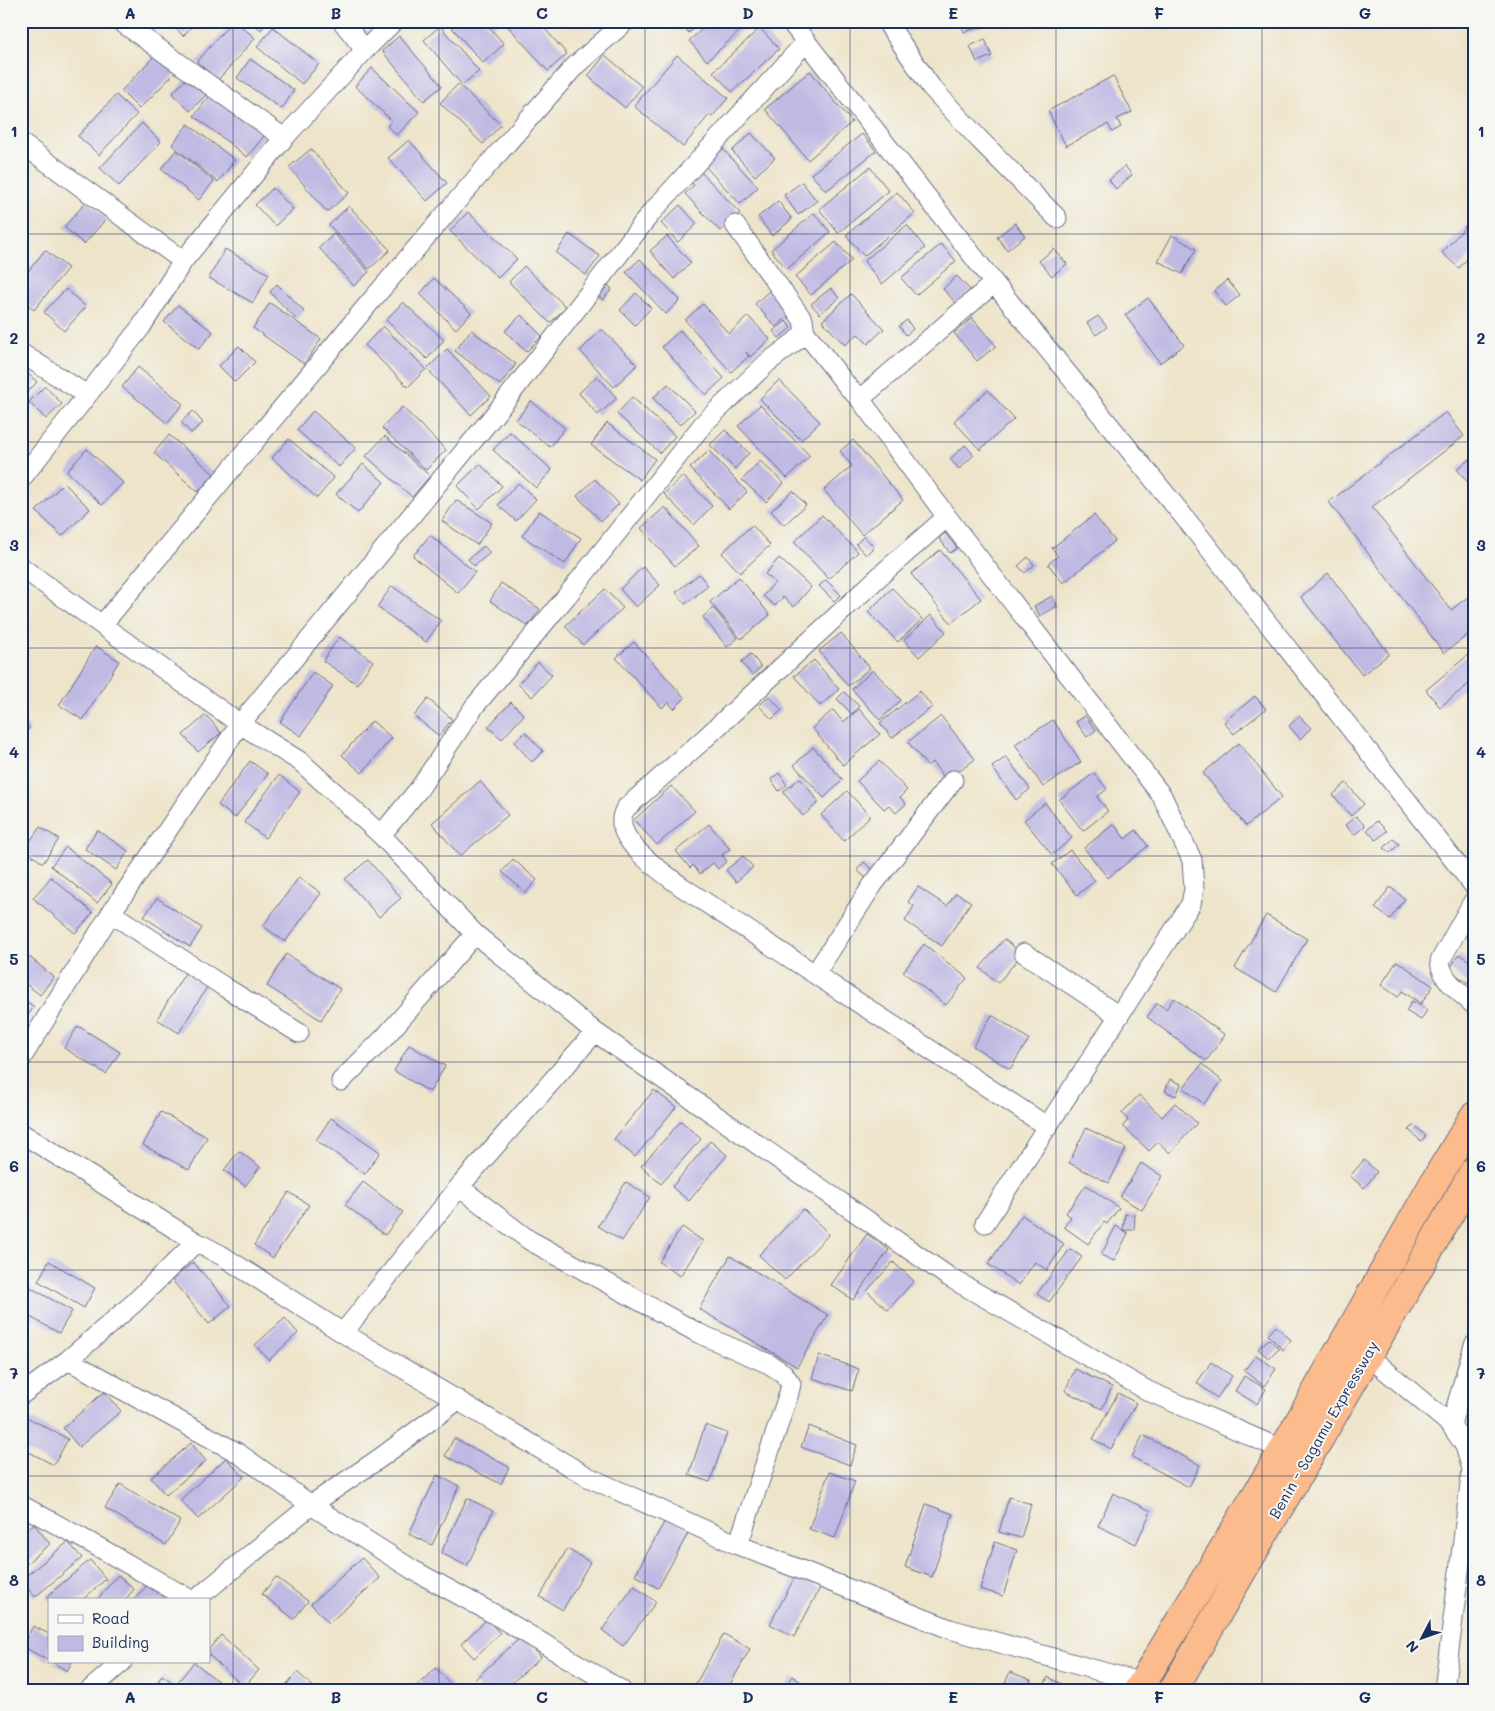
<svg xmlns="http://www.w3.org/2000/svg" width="1495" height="1711" viewBox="0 0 1495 1711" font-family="Mali,sans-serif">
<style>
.building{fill:#c0b9e3}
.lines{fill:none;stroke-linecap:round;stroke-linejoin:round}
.minor-casing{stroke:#656e84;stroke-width:21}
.highway-casing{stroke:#656e84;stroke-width:30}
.minor{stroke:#fff;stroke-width:19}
.highway{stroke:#fbbb8c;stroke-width:28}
.grid{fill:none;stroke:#1b2f5e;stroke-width:1;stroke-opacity:0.55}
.labels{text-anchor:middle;stroke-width:4;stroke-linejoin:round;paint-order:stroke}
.street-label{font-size:15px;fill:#1b2f5e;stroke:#f6f6f2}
.neatline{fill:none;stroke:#1b2f5e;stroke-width:2}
.grid-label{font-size:16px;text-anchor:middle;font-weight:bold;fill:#1b2f5e}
</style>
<rect width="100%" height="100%" fill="#f6f6f2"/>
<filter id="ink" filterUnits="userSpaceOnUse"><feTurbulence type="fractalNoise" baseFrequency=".02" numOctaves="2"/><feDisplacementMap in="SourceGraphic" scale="10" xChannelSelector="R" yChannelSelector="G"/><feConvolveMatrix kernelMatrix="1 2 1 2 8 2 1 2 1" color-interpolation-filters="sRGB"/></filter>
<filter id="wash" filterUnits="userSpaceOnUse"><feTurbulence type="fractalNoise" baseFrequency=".0096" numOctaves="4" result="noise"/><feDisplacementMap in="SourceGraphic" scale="20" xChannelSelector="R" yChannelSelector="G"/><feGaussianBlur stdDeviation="1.12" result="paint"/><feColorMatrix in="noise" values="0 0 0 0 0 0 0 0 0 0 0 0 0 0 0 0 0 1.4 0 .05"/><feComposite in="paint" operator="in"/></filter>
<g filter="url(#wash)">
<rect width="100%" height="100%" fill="#eee4ca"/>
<g id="blocks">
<path class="building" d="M169,21H197L183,36Z
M232,21H235L255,38L218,80L197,62Z
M250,21H268L261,30Z
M446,21H484L504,44L483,63Z
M487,21H499L492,27Z
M509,21H538L567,54L548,71L506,24Z
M678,21H701L689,33Z
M711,21H751L707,61L689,41Z
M960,21H997V22L964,32Z
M440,26L479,71L462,85L424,40Z
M273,27L319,64L302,84L257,47Z
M760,28L779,49L732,92L713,72Z
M399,36L442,86L424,101L382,51Z
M985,39L992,56L977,62L970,46Z
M159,51L178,70L139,109L121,91Z
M605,55L642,87L625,108L588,76Z
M677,55L728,98L712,117L709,115L683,147L634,106Z
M250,59L294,90L282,109L237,78Z
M372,68L419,112L397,135L387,126L392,121L355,86Z
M810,71L852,122L808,160L765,109Z
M190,75L208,93L190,111L172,94Z
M1113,76L1132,112L1117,119L1121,127L1112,132L1108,124L1066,146L1048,111Z
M458,84L501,125L483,144L440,103Z
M211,94L264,136L247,157L194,116Z
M116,95L137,114L99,155L78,136Z
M142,123L161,142L119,186L100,168Z
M188,124L235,160L218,182L172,145Z
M751,133L775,158L755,176L732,151Z
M862,134L876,151L826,191L811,174Z
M409,140L447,183L427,201L388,158Z
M311,149L349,193L327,212L289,167Z
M723,149L758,187L740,204L705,166Z
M176,150L214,181L199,200L161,169Z
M1125,166L1132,175L1116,189L1109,180Z
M870,167L889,191L838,233L819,209Z
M698,169L740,213L720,231L685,194L694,185L688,179Z
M802,182L817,201L798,215L784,195Z
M273,188L293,209L275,226L255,205Z
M897,192L915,213L864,256L846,235Z
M87,201L107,218L84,244L64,227Z
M778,201L792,219L772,236L758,217Z
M680,205L697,224L678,242L661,223Z
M349,206L390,250L369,269L329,225Z
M468,212L517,259L498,278L450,231Z
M814,213L830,232L787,269L771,250Z
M1471,220L1474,222V251L1459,268L1442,253Z
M1015,223L1025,236L1007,250L997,237Z
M907,225L925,248L882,284L864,261Z
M334,234L369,272L354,286L319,248Z
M569,234L600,256L586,275L556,253Z
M1172,235L1196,249L1182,274L1158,261Z
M667,236L691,263L674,279L650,251Z
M836,242L852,260L811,295L795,277Z
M941,244L956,261L916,295L901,278Z
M225,249L269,274L253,303L209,278Z
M1054,249L1067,264L1052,276L1039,261Z
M45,250L68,268L34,310L21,299V280Z
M640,259L680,300L666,314L626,272Z
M524,266L566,307L550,323L509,282Z
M957,276L970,290L956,303L943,289Z
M434,278L471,313L456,329L420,294Z
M1227,280L1240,295L1226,306L1214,291Z
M606,283L612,289L603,300L596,294Z
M277,284L304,311L296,319L270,292Z
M773,287L794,311L776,327L755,304Z
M831,288L839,298L820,314L811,304Z
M66,289L86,307L64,331L44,312Z
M636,293L651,308L635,325L620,310Z
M851,294L884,329L868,344L858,334L845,345L822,321Z
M1148,298L1184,345L1160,363L1125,315Z
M403,302L444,340L427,359L386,320Z
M270,303L321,339L304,364L253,328Z
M703,304L729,334L748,316L770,339L750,357L746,352L749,356L731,372L685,320Z
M178,305L213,332L199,349L164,322Z
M521,315L542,336L526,352L505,331Z
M1098,316L1107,327L1096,335L1087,323Z
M972,318L996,346L977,361L954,333Z
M907,320L913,329L906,335L899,326Z
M786,321L791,328L779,338L773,331Z
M383,326L426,369L408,387L365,345Z
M602,329L637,365L614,387L580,351Z
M471,330L516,364L500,385L455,351Z
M680,330L724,378L706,395L662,347Z
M239,346L255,362L235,382L219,366Z
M447,349L491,396L471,415L427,369Z
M21,367L37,382L21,399Z
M138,367L183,404L167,423L122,387Z
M597,376L617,398L598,415L579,393Z
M779,380L820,422L801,440L760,399Z
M668,384L695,411L680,425L653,398Z
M45,386L62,404L46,419L29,402Z
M988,390L1014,419L980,450L954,421Z
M632,397L675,436L660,453L617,414Z
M531,401L565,428L550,447L516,420Z
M760,405L810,456L787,478L738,426Z
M402,407L446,450L426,470L382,428Z
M193,411L203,423L191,433L181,422Z
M313,411L356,448L339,467L297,430Z
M1446,412L1464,436L1372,507L1451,610L1474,592V630L1444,653L1329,502Z
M607,423L655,459L640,480L591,445Z
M725,430L749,453L735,469L710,445Z
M510,432L552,470L536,488L493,450Z
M169,435L214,474L198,492L154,453Z
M385,436L430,476L412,497L366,456Z
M289,439L334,478L317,498L272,458Z
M853,440L903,500L862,535L824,490L852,466L840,451Z
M965,445L974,455L959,469L950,459Z
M87,449L123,483L102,505L67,471Z
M709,451L747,492L729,509L690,468Z
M1474,456V490L1457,469Z
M760,461L784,483L766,502L742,480Z
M363,464L384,482L358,513L336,494Z
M480,464L502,486L479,509L457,486Z
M683,476L712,506L694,525L664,494Z
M595,479L619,504L601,521L577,496Z
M64,483L90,509L62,536L36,511Z
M518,483L536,499L516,521L498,505Z
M793,491L806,505L784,525L771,511Z
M456,500L492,523L477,545L442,521Z
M665,507L699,546L675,566L641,528Z
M539,511L581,538L565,564L522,536Z
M822,515L858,552L829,579L794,542Z
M1094,515L1115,541L1063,583L1048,564L1058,556L1052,548Z
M752,525L770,545L740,573L722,553Z
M945,533L957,548L950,553L939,538Z
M430,535L475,572L458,593L413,556Z
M864,536L874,547L866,555L856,544Z
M484,546L490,553L474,566L468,559Z
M940,550L981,599L951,623L911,574Z
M1028,557L1034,565L1025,573L1018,566Z
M779,558L811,587L794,607L783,597L775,606L763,596L775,582L765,574Z
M643,567L660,585L636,607L620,589Z
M1328,573L1389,654L1362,675L1301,597Z
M699,574L708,586L685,604L676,592Z
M739,577L770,615L741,639L710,602Z
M826,580L841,595L834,601L819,586Z
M501,583L540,609L528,626L490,601Z
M392,586L441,621L426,642L377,607Z
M892,588L922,619L898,642L868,612Z
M605,589L623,608L583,645L565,626Z
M1052,596L1057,606L1040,616L1034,606Z
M713,608L738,638L727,647L703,617Z
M931,615L946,632L919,657L904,640Z
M841,633L870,668L848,686L819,651Z
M339,637L373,661L357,684L323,661Z
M634,642L685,698L674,709L668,702L662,708L616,658Z
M96,646L119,661L83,720L59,705Z
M1474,650V680L1440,707L1426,690Z
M751,654L761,667L752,675L741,662Z
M814,660L839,689L820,706L794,676Z
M538,662L552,675L532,697L518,684Z
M873,670L901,700L880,720L852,689Z
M313,672L333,686L301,736L280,722Z
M920,691L932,707L892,738L880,723Z
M844,692L859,706L852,714L837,699Z
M769,696L782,710L772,719L759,706Z
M1255,696L1266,709L1234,734L1224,722Z
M428,699L452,719L439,736L414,716Z
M511,702L524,715L502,739L488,727Z
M859,709L880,734L843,765L812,728L833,710L843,722Z
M206,715L221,733L198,752L183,735Z
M941,716L975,759L947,781L932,762L927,766L908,742Z
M1085,716L1096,730L1087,737L1076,722Z
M1299,716L1311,728L1300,739L1289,726Z
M21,720L30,728L21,738Z
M1053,720L1081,762L1043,787L1015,744Z
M372,721L392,738L362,773L342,755Z
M525,732L543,751L532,762L514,742Z
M1239,743L1282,797L1246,826L1203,773Z
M813,747L843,780L824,798L794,765Z
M1006,757L1030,789L1016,800L992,767Z
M250,761L268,774L235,818L218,805Z
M879,761L907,790L900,797L906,804L896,813L889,805L884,809L857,781Z
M779,773L787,785L779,791L771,779Z
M1094,773L1107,789L1097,797L1108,811L1083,831L1059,800Z
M279,775L300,792L265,838L244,822Z
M800,778L819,802L803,816L783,792Z
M480,781L508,815L460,856L432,823Z
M1346,783L1364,804L1351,816L1333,795Z
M671,786L695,811L657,845L634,820Z
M847,791L870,816L844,841L821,815Z
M1045,803L1072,838L1052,855L1024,820Z
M1356,816L1365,826L1354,835L1345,825Z
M1377,821L1387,831L1376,840L1367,830Z
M709,824L730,849L722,855L727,861L718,869L713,863L700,874L693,865L690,868L676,851Z
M1114,824L1125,839L1136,830L1148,846L1108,878L1084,848Z
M40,827L59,839L43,863L24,850Z
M97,830L128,851L116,870L85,849Z
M1393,839L1399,844L1390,853L1384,848Z
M66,847L112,884L97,903L51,866Z
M1070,850L1095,881L1077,895L1052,864Z
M743,856L753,867L736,882L726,870Z
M513,859L537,880L526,893L502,872Z
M368,860L401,898L379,917L345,879Z
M864,862L873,870L866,878L857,870Z
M51,877L93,913L75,933L33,898Z
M299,877L321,893L285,942L263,926Z
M918,887L947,906L956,893L971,902L942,946L905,921L914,906L908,902Z
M1390,887L1405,899L1390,919L1375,908Z
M157,898L202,928L190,947L144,917Z
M1266,915L1307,939L1276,992L1235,968Z
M1004,939L1022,954L998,983L980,968Z
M924,944L967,978L946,1005L903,972Z
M21,950L54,977L40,995L21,980Z
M286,954L340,989L321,1020L267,986Z
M1459,954L1474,964V987L1449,970Z
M1397,961L1433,986L1421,1004L1402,991L1398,997L1381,985Z
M185,973L207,987L179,1033L157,1019Z
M21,997L34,1007L21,1025Z
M1174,998L1225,1035L1206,1061L1147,1017L1157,1003L1166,1009Z
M1412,1001L1427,1010L1421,1020L1406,1011Z
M992,1015L1029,1039L1010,1069L973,1046Z
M78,1026L120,1052L106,1074L64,1048Z
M409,1045L445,1066L430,1092L394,1071Z
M1202,1064L1222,1081L1204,1104L1183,1088Z
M1170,1079L1181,1084L1176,1096L1165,1091Z
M654,1090L676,1107L635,1157L614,1139Z
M1139,1095L1162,1117L1175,1103L1197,1123L1170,1153L1158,1142L1149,1151L1123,1126L1128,1120L1122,1113Z
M161,1112L207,1137L189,1170L143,1145Z
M331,1118L380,1152L365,1174L316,1140Z
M681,1121L701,1139L661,1184L641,1166Z
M1414,1125L1426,1136L1421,1141L1409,1130Z
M1086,1128L1126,1148L1109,1183L1069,1163Z
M710,1141L727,1155L689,1201L672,1187Z
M239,1151L260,1167L245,1186L224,1170Z
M1364,1160L1377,1172L1364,1188L1350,1176Z
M1141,1163L1162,1176L1142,1210L1120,1197Z
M363,1182L403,1212L385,1235L345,1205Z
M626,1182L650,1197L622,1241L598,1226Z
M1086,1185L1119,1208L1107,1224L1104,1222L1088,1244L1064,1227L1071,1217L1066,1213Z
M289,1192L309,1205L273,1258L254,1245Z
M803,1209L829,1234L785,1280L759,1255Z
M1125,1214L1135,1215L1134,1230H1123Z
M1022,1215L1064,1244L1047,1270L1035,1262L1019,1285L988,1264Z
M1116,1226L1128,1233L1114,1261L1101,1255Z
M682,1227L703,1241L680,1276L659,1262Z
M867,1234L889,1250L853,1300L831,1285Z
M1070,1249L1082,1257L1049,1302L1037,1294Z
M730,1256L828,1315L797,1367L699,1309Z
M49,1261L95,1288L84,1308L38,1281Z
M193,1262L231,1306L209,1324L172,1280Z
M893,1262L914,1281L888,1310L867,1291Z
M21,1282L72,1311L59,1333L21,1312Z
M285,1318L298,1333L269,1360L255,1345Z
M1276,1326L1291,1340L1283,1350L1268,1335Z
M1269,1339L1279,1349L1269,1359L1258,1349Z
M819,1355L859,1369L852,1391L812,1378Z
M1256,1355L1276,1369L1264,1386L1244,1371Z
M1211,1362L1232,1376L1217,1398L1197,1383Z
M1075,1369L1112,1387L1102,1409L1065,1391Z
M1244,1376L1266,1389L1257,1404L1235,1391Z
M104,1392L121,1411L79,1447L63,1428Z
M1118,1393L1136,1403L1111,1449L1093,1439Z
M21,1414L68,1439L54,1465L21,1448Z
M705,1425L727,1433L710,1482L689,1475Z
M809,1426L857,1445L850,1465L801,1447Z
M1143,1435L1200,1465L1189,1487L1132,1457Z
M454,1438L509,1467L501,1484L445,1456Z
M191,1443L206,1461L166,1495L151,1478Z
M226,1458L244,1477L198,1519L180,1500Z
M829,1472L855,1481L835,1538L809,1529Z
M437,1475L459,1486L432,1545L409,1534Z
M120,1484L180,1521L166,1545L105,1508Z
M1113,1493L1151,1511L1136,1544L1098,1526Z
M1009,1497L1031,1504L1021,1538L999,1532Z
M467,1498L493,1511L467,1566L441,1553Z
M926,1504L953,1514L932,1577L905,1567Z
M667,1517L690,1530L658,1588L635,1575Z
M34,1524L50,1544L21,1568V1534Z
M68,1542L82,1558L35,1597L21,1580Z
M995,1542L1017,1550L1003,1596L980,1589Z
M567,1549L590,1562L563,1610L540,1597Z
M362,1558L380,1578L329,1623L311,1604Z
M90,1560L106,1579L82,1600H49L46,1597Z
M118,1575L134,1589L125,1600H97Z
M796,1575L820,1588L794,1637L770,1624Z
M276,1577L308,1601L294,1619L262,1594Z
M149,1583L167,1600H134Z
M634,1586L656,1602L623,1646L602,1630Z
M487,1619L500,1633L474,1658L461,1644Z
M33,1626L49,1634V1661L22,1646Z
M724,1634L750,1649L727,1690H692Z
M221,1635L259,1670L244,1687L209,1655V1649Z
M522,1636L541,1657L504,1690H481L473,1681Z
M52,1662H72L67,1671Z
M194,1662L229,1690H188L178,1682Z
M436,1668L452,1686L448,1690H412Z
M297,1672L317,1690H282Z
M1010,1672L1031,1680L1027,1690H1002Z
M162,1675L184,1690H153Z
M792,1676L813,1690H783Z
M1048,1677L1073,1690H1042Z"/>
</g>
</g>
<g filter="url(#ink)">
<use href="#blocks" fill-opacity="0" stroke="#656e84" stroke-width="1"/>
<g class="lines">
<g class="minor-casing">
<path id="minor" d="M120,21L284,138
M342,21L365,50
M790,21L994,283L1193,528L1474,886
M886,21L931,87L978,138L1057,218
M21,143L183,261
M735,225L803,320L805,332L848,387L860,399L994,283
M21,353L87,395
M860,399L947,517L1162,796L1192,860L1194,889L1191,904L985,1223
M21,479L141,327L183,261L284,138L365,50L394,21
M947,517L883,573L702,741L626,808C624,811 622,815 622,819C619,844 665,874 682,887L1048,1127
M21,567L240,724L301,762L381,835L475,934L595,1032L949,1277L1148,1391L1283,1450
M102,625L365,308L480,174L575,66L626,21
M381,835L419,789L474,707L566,597L704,423L767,363L796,341L805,332
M1474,900L1440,961C1442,981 1460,992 1474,1005
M111,913L226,988L299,1033
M1024,953L1119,1016
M815,974L872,886L953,780
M21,1059L111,913L240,724L499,409L651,213L805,43
M341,1081L385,1037L475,934
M21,1133L196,1242L221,1255L343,1333L588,1477L738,1545L950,1629L1142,1683
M459,1187L529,1240L698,1333L769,1364L783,1373L791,1384L789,1393L738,1545
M343,1333L459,1187L595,1032
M1367,1355L1451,1425L1465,1446L1472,1469L1444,1690
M68,1360L238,1453L311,1505L413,1570L494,1614L621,1690
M21,1395L68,1360L134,1303L196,1242
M1451,1425L1474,1345
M21,1505L100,1548L191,1600
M195,1600L311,1505L380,1458L458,1400
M90,1690L122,1662"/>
</g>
<g class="highway-casing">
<path id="highway" d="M1138,1690L1283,1450L1436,1179L1474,1116
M1173,1690L1413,1278L1474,1171"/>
</g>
<use href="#minor" class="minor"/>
<use href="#highway" class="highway"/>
</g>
</g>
<path class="grid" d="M233,21V1690M439,21V1690M645,21V1690M850,21V1690M1056,21V1690M1262,21V1690M21,234H1474M21,442H1474M21,648H1474M21,856H1474M21,1062H1474M21,1270H1474M21,1476H1474"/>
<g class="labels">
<g class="street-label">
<text transform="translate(1324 1430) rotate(-60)" y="5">Benin - Sagamu Expressway</text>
</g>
</g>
<rect width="1495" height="1711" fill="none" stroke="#f6f6f2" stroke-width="55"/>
<rect x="48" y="1598" width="162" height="65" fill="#f6f6f2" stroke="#9ea6b7"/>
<rect x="58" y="1615" width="25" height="8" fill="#ffffff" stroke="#9ea6b7"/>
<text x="92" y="1624" font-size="15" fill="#1b2f5e">Road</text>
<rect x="58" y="1636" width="25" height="15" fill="#c0b9e3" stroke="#9ea6b7"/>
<text x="92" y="1648" font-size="15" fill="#1b2f5e">Building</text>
<g transform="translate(1422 1638) rotate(229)" stroke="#f6f6f2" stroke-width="4" paint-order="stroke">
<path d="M0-4L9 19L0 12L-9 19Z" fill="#1b2f5e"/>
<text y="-8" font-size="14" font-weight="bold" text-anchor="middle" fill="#1b2f5e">N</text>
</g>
<rect x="28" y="28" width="1440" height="1656" class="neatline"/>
<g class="grid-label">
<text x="130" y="19">A</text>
<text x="336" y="19">B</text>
<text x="542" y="19">C</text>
<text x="748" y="19">D</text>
<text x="953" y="19">E</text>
<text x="1159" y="19">F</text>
<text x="1365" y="19">G</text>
<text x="14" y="137">1</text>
<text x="1481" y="137">1</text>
<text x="14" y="344">2</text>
<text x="1481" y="344">2</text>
<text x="14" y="551">3</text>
<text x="1481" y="551">3</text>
<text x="14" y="758">4</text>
<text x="1481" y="758">4</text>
<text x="14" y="965">5</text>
<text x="1481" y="965">5</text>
<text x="14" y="1172">6</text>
<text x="1481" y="1172">6</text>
<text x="14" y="1379">7</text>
<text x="1481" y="1379">7</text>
<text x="14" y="1586">8</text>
<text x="1481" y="1586">8</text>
<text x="130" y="1703">A</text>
<text x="336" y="1703">B</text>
<text x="542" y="1703">C</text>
<text x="748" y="1703">D</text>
<text x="953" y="1703">E</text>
<text x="1159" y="1703">F</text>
<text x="1365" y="1703">G</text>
</g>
</svg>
